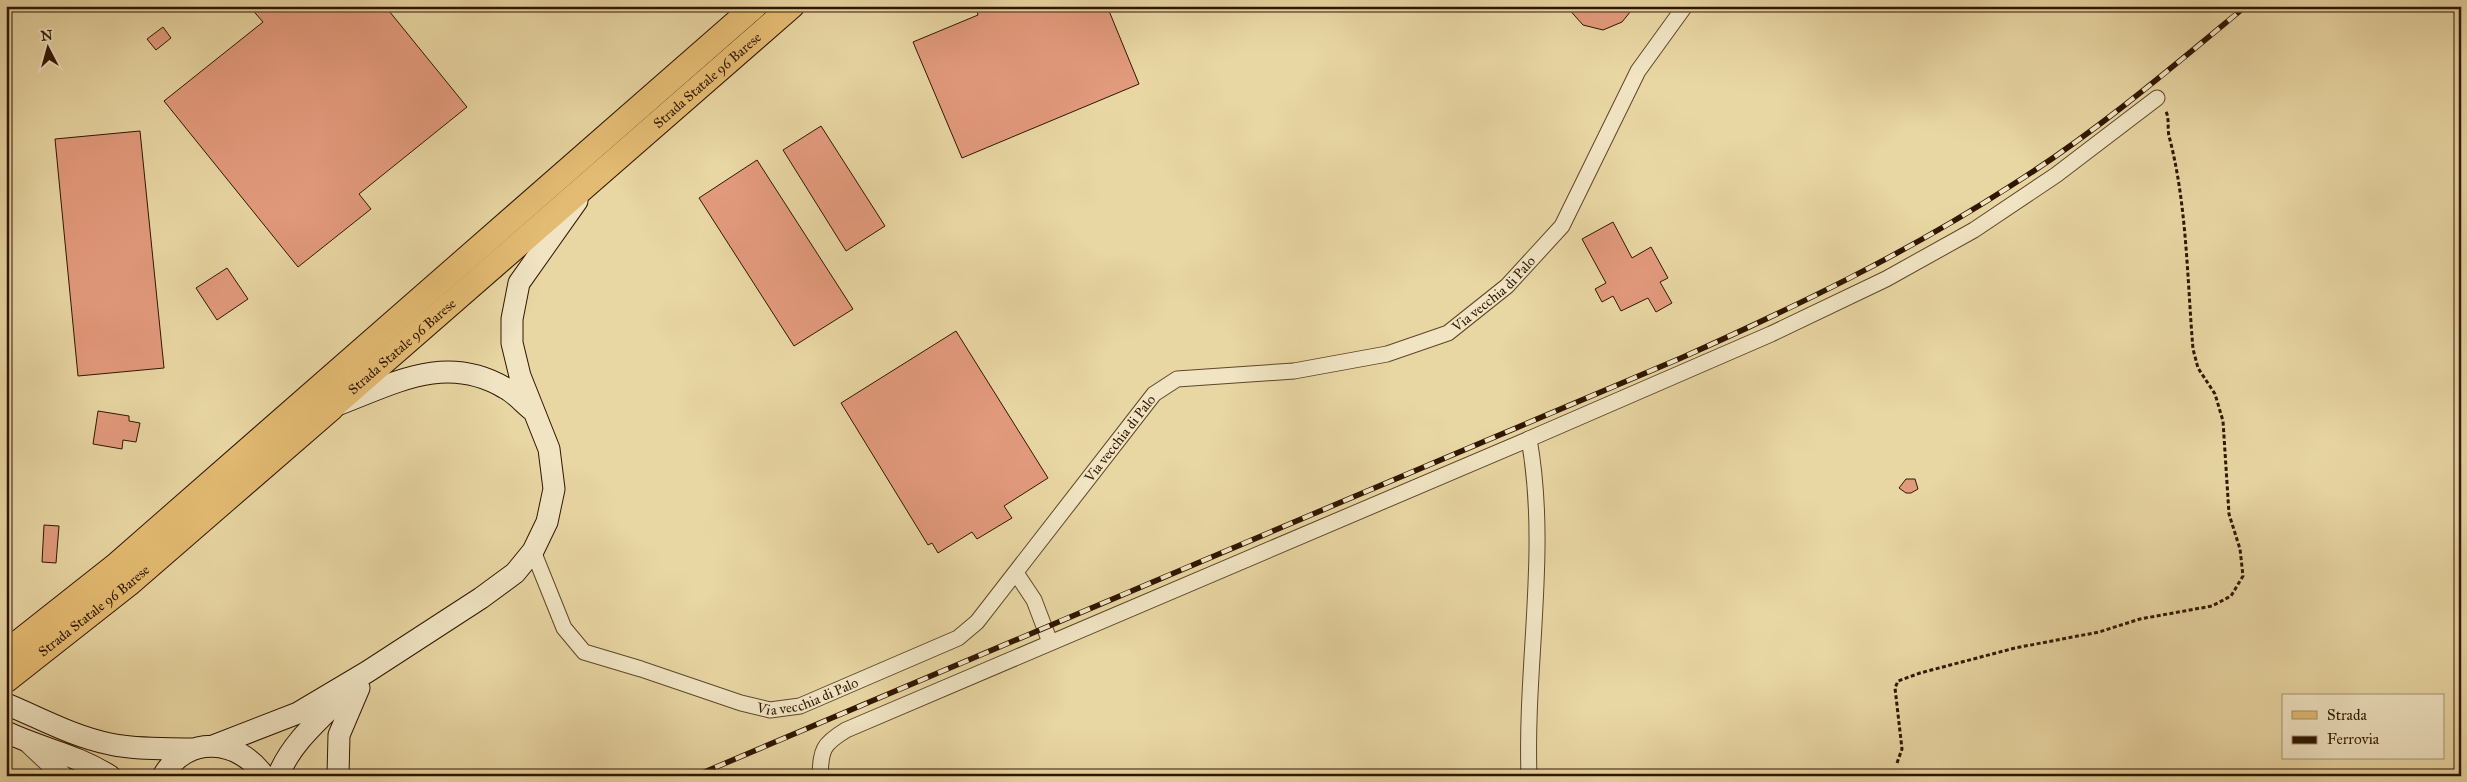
<svg xmlns="http://www.w3.org/2000/svg" width="2467" height="782" viewBox="0 0 2467 782" font-family="'IM FELL Great Primer',serif">
<style>
.building{fill:#e29a7c;stroke:#301600}
.lines{fill:none;stroke-linecap:round;stroke-linejoin:round}
.minor-casing{stroke:#5e4629;stroke-width:17}
.tertiary-casing{stroke:#5e4629;stroke-width:21}
.secondary-casing{stroke:#301600;stroke-width:23}
.primary-casing{stroke:#301600;stroke-width:26}
.trunk-casing{stroke:#301600;stroke-width:27}
.path{stroke:#301600;stroke-width:3;stroke-dasharray:4 2.5;stroke-linecap:butt}
.minor{stroke:#f0e4c3;stroke-width:15}
.tertiary{stroke:#f0e4c3;stroke-width:19}
.secondary{stroke:#f0e4c3;stroke-width:21}
.primary{stroke:#e4bb72;stroke-width:24}
.trunk{stroke:#e4bb72;stroke-width:25}
.rail-casing{stroke:#301600;stroke-width:5.5}
.rail{stroke:#f0e4c3;stroke-width:4;stroke-dasharray:11;stroke-linecap:butt}
.labels{text-anchor:middle;stroke-width:4;stroke-linejoin:round;paint-order:stroke}
.street-label{font-size:14px;fill:#301600;stroke:#f0e4c3}
</style>
<rect width="100%" height="100%" fill="#e8d6a3"/>
<filter id="stains"><feTurbulence type="fractalNoise" baseFrequency=".004" numOctaves="4"/><feColorMatrix values="0 0 0 0 .2 0 0 0 0 .09 0 0 0 0 .02 0 0 0 .5 -.17"/></filter>
<radialGradient id="worn" r=".72"><stop offset=".6" stop-color="#630" stop-opacity="0"/><stop offset="1" stop-color="#630" stop-opacity=".3"/></radialGradient>
<path class="building" d="M249,6H385L467,107L359,194L371,209L298,267L164,101L263,22Z
M976,6H1107L1139,84L962,158L913,42L978,15Z
M1566,6H1635L1622,22L1603,30L1583,25Z
M163,27L171,38L156,50L147,39Z
M821,126L885,226L846,251L783,150Z
M140,131L164,368L78,376L55,139Z
M757,160L853,309L794,346L699,198Z
M1613,222L1632,258L1651,247L1668,278L1660,282L1672,303L1656,312L1648,298L1621,311L1613,296L1602,302L1595,289L1606,283L1582,239Z
M227,268L248,299L217,320L196,288Z
M956,331L1048,478L1004,506L1012,518L977,539L972,532L938,553L932,543L928,545L841,403Z
M98,411L129,416V421L140,423L136,442L123,440L122,449L93,444Z
M1906,479H1915L1918,489L1911,493H1906L1899,488Z
M44,525L59,526L56,563L42,562Z"/>
<g class="lines">
<g class="minor-casing">
<g id="minor">
<path id="s1" d="M533,551L564,628L584,652L641,669L741,703L770,710L800,706L958,638L977,622L1154,394L1177,379L1294,371L1387,354L1448,333L1507,286L1562,226L1638,71L1685,6"/>
<path d="M1016,573L1034,600L1050,642"/>
<path d="M820,776C821,749 823,744 846,730L1529,439L1771,334L1886,279L1974,230L2056,175L2157,98"/>
<path d="M1529,776C1525,664 1549,550 1529,439"/>
</g>
</g>
<g class="tertiary-casing">
<path id="tertiary" d="M27,742L63,776"/>
</g>
<g class="secondary-casing">
<path id="secondary" d="M337,405C395,383 446,353 505,388C515,393 523,403 532,410
M6,704C40,718 74,737 110,744C137,750 166,748 194,749
M6,732C42,749 75,754 110,776
M213,746L298,713L367,672L481,598L515,573L533,551L547,522L554,489L549,449L520,376L512,343V319L519,283L577,201
M163,776C187,734 239,739 264,776
M278,776C291,743 319,720 344,695
M338,776L339,735L359,688"/>
</g>
<g class="primary-casing">
<g id="primary">
<path id="s2" d="M331,408L792,6"/>
<path d="M6,652L115,566L755,6"/>
</g>
</g>
<g class="trunk-casing">
<g id="trunk">
<path id="s3" d="M6,680L128,584L331,408"/>
</g>
</g>
<path class="path" d="M1897,763L1902,749L1895,688L1898,681L1920,673L2015,648L2099,632L2140,619L2212,606L2231,596L2243,576L2240,549L2229,514L2223,421L2215,394L2198,368L2193,349C2187,278 2187,204 2169,136C2167,127 2170,117 2165,110"/>
<use href="#minor" class="minor"/>
<use href="#tertiary" class="tertiary"/>
<use href="#secondary" class="secondary"/>
<use href="#primary" class="primary"/>
<use href="#trunk" class="trunk"/>
<g class="rail-casing">
<path id="rail" d="M695,776L1681,358C1795,307 1907,253 2012,185C2095,133 2170,69 2246,6"/>
</g>
<use href="#rail" class="rail"/>
</g>
<g class="labels">
<g class="street-label">
<text dy="5" stroke="none"><textPath href="#s2" startOffset="499">Strada Statale 96 Barese</textPath></text>
<text dy="5" stroke="none"><textPath href="#s1" startOffset="1189">Via vecchia di Palo</textPath></text>
<text dy="5" stroke="none"><textPath href="#s2" startOffset="94">Strada Statale 96 Barese</textPath></text>
<text dy="5" stroke="none"><textPath href="#s1" startOffset="769">Via vecchia di Palo</textPath></text>
<text dy="5" stroke="none"><textPath href="#s3" startOffset="112">Strada Statale 96 Barese</textPath></text>
<text dy="5" stroke="none"><textPath href="#s1" startOffset="349">Via vecchia di Palo</textPath></text>
</g>
</g>
<rect width="2467" height="782" fill="none" stroke="#e8d6a3" stroke-width="25"/>
<rect x="8" y="8" width="2452" height="767" fill="none" stroke="#301600" stroke-width="2.5"/>
<rect x="12" y="12" width="2442" height="757" fill="none" stroke="#301600"/>
<rect x="2282" y="694" width="162" height="65" fill="#f0e4c3" stroke="#a39275"/>
<rect x="2292" y="711" width="25" height="8" fill="#e4bb72" stroke="#a39275"/>
<text x="2327" y="720" font-size="15" fill="#301600">Strada</text>
<rect x="2292" y="736" width="25" height="8" fill="#301600" stroke="#a39275"/>
<text x="2327" y="744" font-size="15" fill="#301600">Ferrovia</text>
<g transform="translate(48 48) rotate(354)" stroke="#f0e4c3" stroke-width="4" paint-order="stroke">
<path d="M0-4L9 19L0 12L-9 19Z" fill="#301600"/>
<text y="-8" font-size="14" font-weight="bold" text-anchor="middle" fill="#301600">N</text>
</g>
<rect width="100%" height="100%" filter="url(#stains)"/>
<rect width="100%" height="100%" fill="url(#worn)"/>
</svg>
